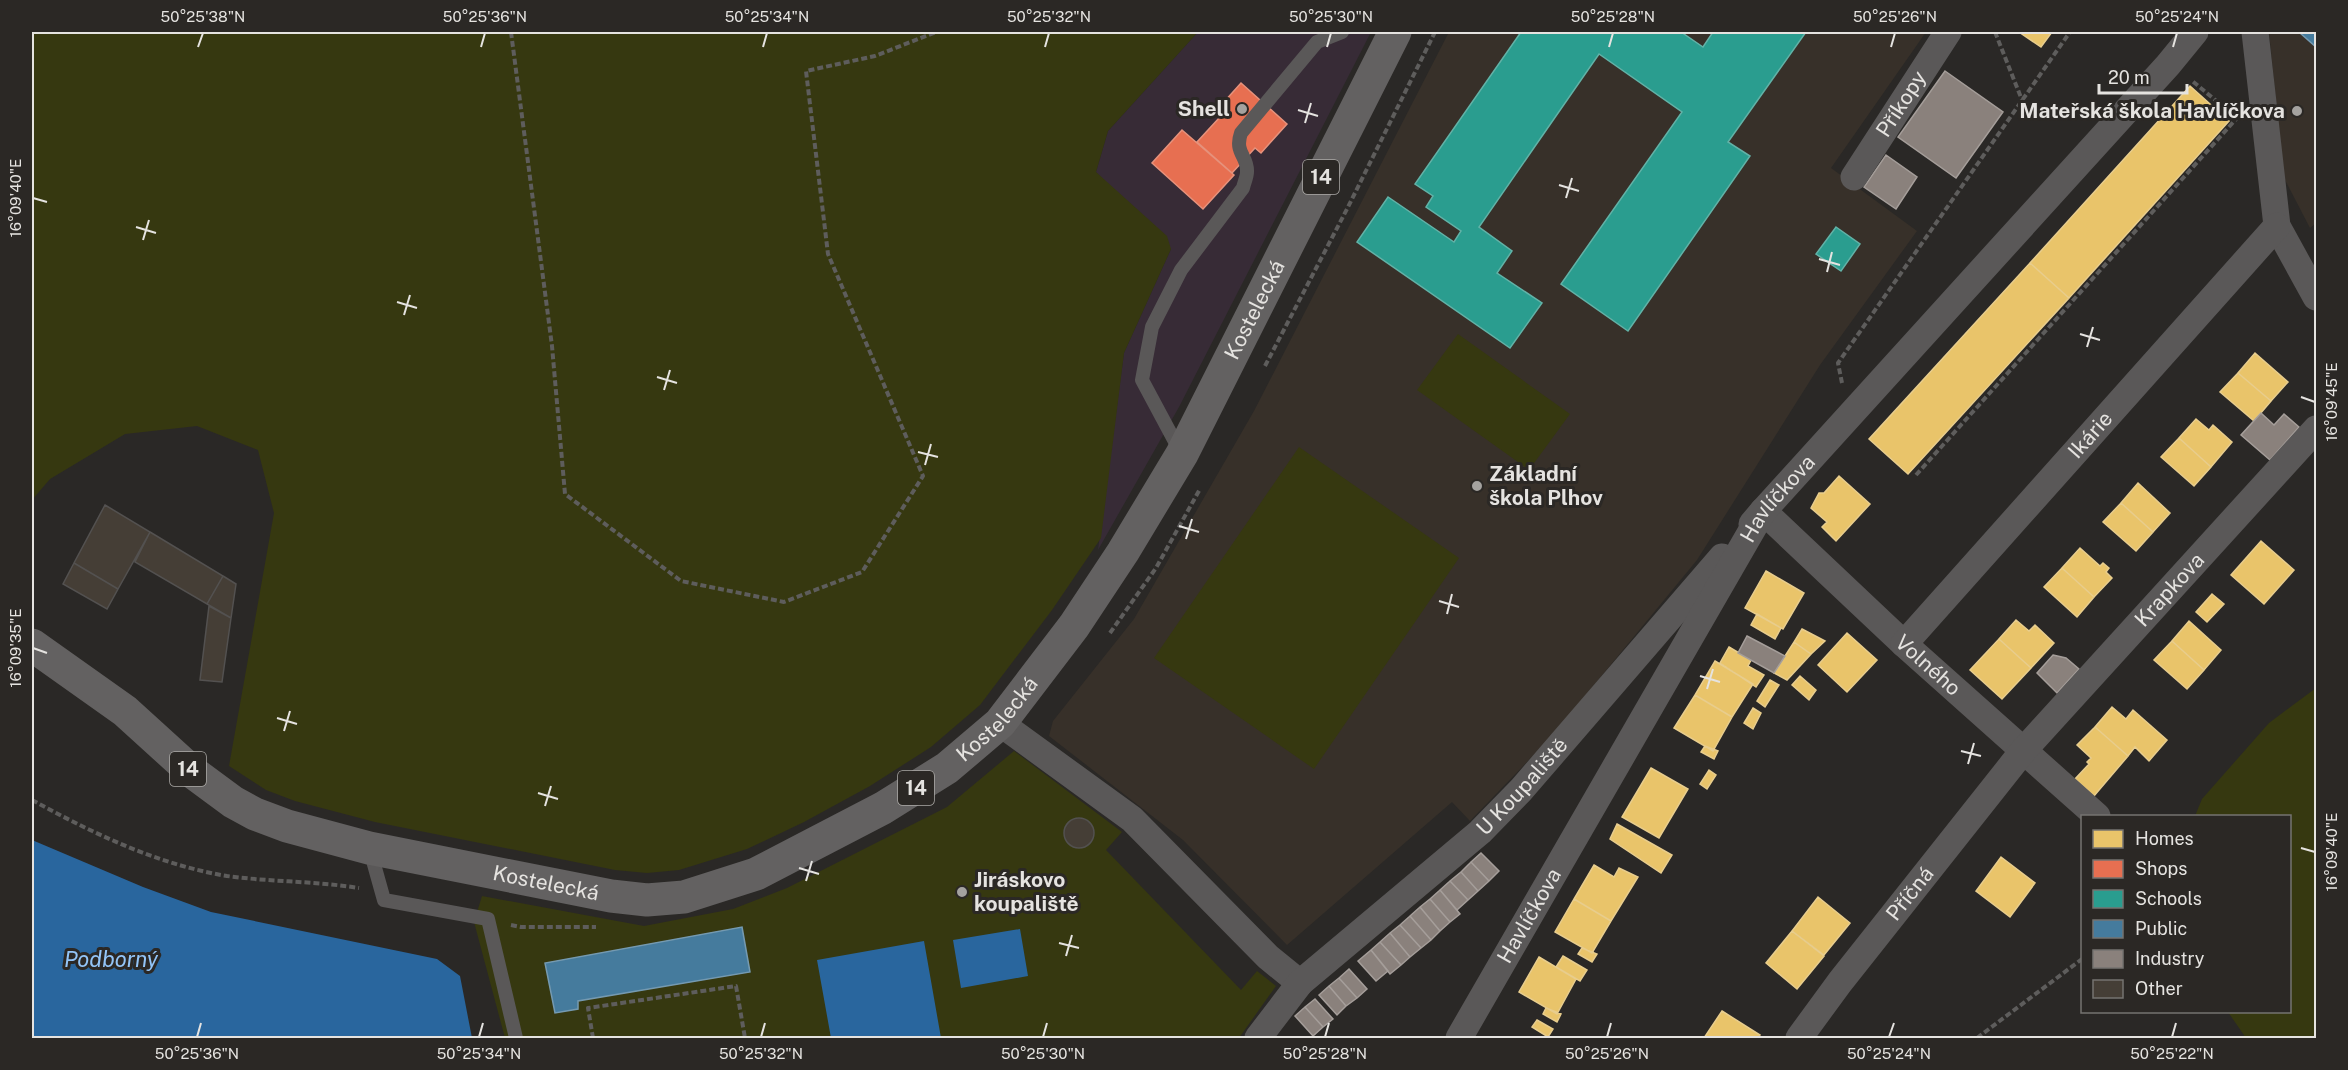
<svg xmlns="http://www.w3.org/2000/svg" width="2348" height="1070" viewBox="0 0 2348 1070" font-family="'Public Sans',sans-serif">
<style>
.commercial{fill:#372b36}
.built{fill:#373029}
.green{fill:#363810}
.water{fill:#29669e}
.homes{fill:#e9c46a;stroke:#e8cd8d;stroke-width:1.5}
.shops{fill:#e76f51;stroke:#e6927c;stroke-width:1.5}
.schools{fill:#2a9d8f;stroke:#62b2a7;stroke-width:1.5}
.public{fill:#457b9d;stroke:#759ab1;stroke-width:1.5}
.industry{fill:#8a817c;stroke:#a59e9a;stroke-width:1.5}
.building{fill:#453e36;stroke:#535150;stroke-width:1.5}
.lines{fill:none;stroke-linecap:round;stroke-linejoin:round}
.path{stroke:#5e5d5c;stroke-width:4;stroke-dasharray:6 3;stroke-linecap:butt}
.service{stroke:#5a5858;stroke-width:14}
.minor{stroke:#5a5858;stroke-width:27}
.primary{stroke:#636161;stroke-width:33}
.ticks{fill:none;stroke:#e5e3e0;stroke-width:2}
.poi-dot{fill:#a4a29f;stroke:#2b2825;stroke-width:2}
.labels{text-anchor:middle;stroke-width:6;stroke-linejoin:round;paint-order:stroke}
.shield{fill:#2b2825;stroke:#adaba8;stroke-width:1.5}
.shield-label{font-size:20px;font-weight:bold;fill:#e5e3e0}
.street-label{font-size:21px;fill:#e5e3e0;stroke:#2b2825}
.poi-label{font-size:21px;font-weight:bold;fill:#e5e3e0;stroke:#2b2825;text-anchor:end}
.water-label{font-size:22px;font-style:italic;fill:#93c5f8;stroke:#2b2825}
.neatline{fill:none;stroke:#e5e3e0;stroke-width:2}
.ticks-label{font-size:15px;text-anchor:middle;fill:#e5e3e0}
</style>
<rect width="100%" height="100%" fill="#2a2826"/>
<path class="commercial" d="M1198,32H1371L1179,407L1098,550L1124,353L1171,249L1096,172L1108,131Z"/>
<path class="built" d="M1449,32H1926L1831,168L1917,231L1820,365L1697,560L1552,736L1470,821L1452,802L1287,945L1183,840L1049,736L1053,721L1134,619L1254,411Z
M2269,32H2316V223L2310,228L2284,178Z"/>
<path class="green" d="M32,32H1198L1108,131L1096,172L1167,236L1171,249L1124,353L1101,538L1052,610L980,705L931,747L870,786L804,822L747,849L679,870L647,873L615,870L375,822L295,801L266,790L229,766L274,513L258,450L197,426L125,434L50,479L32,500Z
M1458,334L1570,414L1529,470L1417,390Z
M1299,447L1459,558L1314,769L1154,658Z
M2316,688V1038H2246L2228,1012H2290V816H2195L2202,799L2269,723Z
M1014,751L1122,832L1106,850L1241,990L1257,971L1276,986L1239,1038H505L474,922L482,896L644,926L733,909L787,888L947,807Z"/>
<path class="water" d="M32,840L143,887L211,912L437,959L460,976L472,1038H32Z
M1020,929L1028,976L961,988L953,940Z
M924,941L941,1038H831L817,960Z"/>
<path class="homes" d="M2019,32H2052L2041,47Z
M2190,86L2229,121L2069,298L2030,263Z
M2030,263L2069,298L1908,474L1869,439Z
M2255,353L2288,382L2271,401L2238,373Z
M2238,373L2271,401L2254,421L2220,392Z
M2196,419L2209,430L2213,425L2232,442L2211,467L2179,438Z
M2179,438L2211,467L2194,486L2161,457Z
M1839,476L1870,504L1836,541L1822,527L1827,522L1811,508L1819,493H1824Z
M2138,483L2170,513L2153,532L2121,503Z
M2121,503L2153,532L2136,551L2103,522Z
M2261,541L2294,570L2264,604L2231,575Z
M2080,548L2100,566L2103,563L2109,568L2106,572L2112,578L2094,597L2062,568Z
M2062,568L2094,597L2077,617L2044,587Z
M1766,571L1804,593L1783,629L1745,608Z
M2212,594L2224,604L2207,622L2196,612Z
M1757,614L1781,628L1775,639L1751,625Z
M2016,620L2029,631L2035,625L2054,643L2031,668L1999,639Z
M2189,621L2221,650L2204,670L2172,641Z
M1802,629L1825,641L1811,654L1794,642Z
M1847,633L1877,660L1847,692L1818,665Z
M1999,639L2031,668L2002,699L1970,670Z
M2172,641L2204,670L2187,689L2154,660Z
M1794,642L1811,654L1787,680L1774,673Z
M1729,647L1751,660L1748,666L1764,675L1756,687L1720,663Z
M1715,661L1753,684L1732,717L1695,695Z
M1800,676L1816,690L1809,700L1792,685Z
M1770,680L1779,685L1765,707L1757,701Z
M1695,695L1732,717L1713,751L1674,728Z
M2112,707L2126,719L2133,710L2167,740L2149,761L2135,747L2128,756L2095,727Z
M1753,708L1761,713L1753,729L1744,723Z
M2095,727L2128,756L2094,796L2075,779L2089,764L2087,762L2091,758L2077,745Z
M1705,746L1718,751L1714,759L1701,752Z
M1651,768L1688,789L1659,838L1622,817Z
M1709,770L1716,775L1707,789L1700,784Z
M1617,824L1672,855L1661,873L1610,839Z
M2001,857L2035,883L2010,917L1976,891Z
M1594,865L1614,877L1619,868L1638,877L1611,921L1574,899Z
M1818,897L1850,923L1824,955L1792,931Z
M1574,899L1611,921L1592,953L1555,932Z
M1792,931L1824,956L1797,989L1766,963Z
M1582,948L1597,954L1592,962L1578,954Z
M1563,956L1587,970L1580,981L1556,967Z
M1539,957L1576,979L1557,1014L1519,992Z
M1546,1008L1561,1014L1557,1022L1543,1014Z
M1722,1011L1760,1035L1758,1038H1704Z
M1537,1020L1553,1029L1548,1037L1532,1027Z"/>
<path class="shops" d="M1241,83L1287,124L1261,153L1255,148L1232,173L1197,142L1220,117L1215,112Z
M1182,130L1234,175L1203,209L1152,163Z"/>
<path class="schools" d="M1521,32H1681L1703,47L1713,32H1806L1728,142L1750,156L1628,331L1561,284L1682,112L1599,54L1479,227L1512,251L1497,273L1542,303L1510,348L1357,242L1388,197L1454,242L1461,231L1426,207L1433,196L1415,184Z
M1836,227L1860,244L1841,271L1816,254Z"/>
<path class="public" d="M2299,32H2316V47Z
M742,927L750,972L578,1001V1009L555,1013L545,963Z"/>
<path class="industry" d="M1945,71L2003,112L1956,178L1898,137Z
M1886,155L1917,177L1896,209L1864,187Z
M2261,413L2274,425L2284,414L2299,427L2270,460L2241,435Z
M1747,636L1785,656L1774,673L1738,653Z
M2053,655L2066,658L2079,669L2057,693L2037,673Z
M1481,853L1499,871L1489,881L1471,862Z
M1471,862L1489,881L1478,891L1461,872Z
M1461,872L1478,891L1468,900L1450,881Z
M1450,881L1468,900L1457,910L1440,890Z
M1440,890L1460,914L1450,922L1430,899Z
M1430,899L1450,922L1440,931L1420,907Z
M1420,907L1440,931L1431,940L1410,916Z
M1410,916L1431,940L1421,948L1400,925Z
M1400,925L1421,948L1410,957L1390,933Z
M1390,933L1410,957L1401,965L1380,942Z
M1380,942L1401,965L1390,974L1371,950Z
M1371,950L1388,971L1376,981L1358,961Z
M1349,969L1367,989L1357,998L1339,978Z
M1339,978L1357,998L1346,1006L1329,986Z
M1329,986L1346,1006L1337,1015L1319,995Z
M1315,999L1333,1019L1323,1027L1305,1007Z
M1305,1007L1323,1027L1313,1036L1295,1016Z"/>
<path class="building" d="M105,505L150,532L118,589L74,563Z
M150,532L223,576L207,604L135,562Z
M74,563L118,589L107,609L63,584Z
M223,576L236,584L231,618L207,604Z
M209,606L231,618L222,682L200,680Z
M1064 833a15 15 0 1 1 30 0a15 15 0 1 1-30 0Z"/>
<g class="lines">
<path class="path" d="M511,32L552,346L565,494L681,581L784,602L862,572L923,476L828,254L806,71L875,56L936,32
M1995,32L2022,100
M1265,366L1347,209L1435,32
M1842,383L1838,363L2070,32
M1916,475L2237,118L2191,80
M1110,633L1156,568L1200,489
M32,800C92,833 159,865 227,876C271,882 315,881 359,888
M511,925L521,927H596
M593,1038L588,1008L736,986L745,1038
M1977,1038L2082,959"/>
<path class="service" d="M1180,451L1142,380L1152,327L1181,270L1243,188C1244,183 1247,177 1247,172C1248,156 1234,153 1241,133L1317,42L1342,32
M370,850L384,900L488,919L516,1038"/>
<g class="minor">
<path d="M2255,32L2277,226L2316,297"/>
<path id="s1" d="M1854,177L1948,32"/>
<path id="s2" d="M1752,524L1763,511L1904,644L2097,816"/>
<path id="s3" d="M1904,644L2277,226"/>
<path d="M1000,723L1132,819L1268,957L1300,983"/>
<path id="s4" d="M1258,1038L1300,983L1480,832L1521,790L1722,557"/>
<path id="s5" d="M1459,1038L1763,511L2168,65L2195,32"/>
<path id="s6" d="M1799,1038L1840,982L2023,751L2316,429"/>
</g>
<path class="primary" id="s7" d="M32,645L125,711L191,771L233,802L255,814L287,826L369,848L611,896L647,900L684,897L756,874L883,808L947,768L1000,723L1074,626L1123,552L1182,454L1395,32"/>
</g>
<path class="ticks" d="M198,47L203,33M481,47L485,33M763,47L767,33M1045,47L1049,33M1327,47L1331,33M1609,47L1613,33M1891,47L1895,33M2173,47L2177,33M1298,110L1318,116M1305,123L1311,103M1559,185L1579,191M33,198L47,202M1566,198L1572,178M136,227L156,233M143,240L149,220M1819,259L1840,265M1827,272L1832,252M397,302L417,308M404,315L410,295M2080,334L2100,340M2087,347L2093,327M657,377L677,383M664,390L670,370M2301,397L2315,402M918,452L938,457M925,465L931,444M1179,526L1199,532M1186,539L1192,519M1439,601L1459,607M1447,614L1452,594M33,648L47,653M1700,676L1720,682M1707,689L1713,669M277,718L297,724M284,731L290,711M1961,751L1981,756M1968,764L1974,743M538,793L558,799M545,806L551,786M2301,848L2315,852M799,868L819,874M806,881L812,861M1059,943L1079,948M1066,956L1072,935M197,1037L201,1023M479,1037L483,1023M761,1037L765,1023M1043,1037L1047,1023M1325,1037L1329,1023M1607,1037L1611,1023M1889,1037L1894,1023M2172,1037L2176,1023"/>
<g class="poi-dot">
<circle cx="1242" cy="109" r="6"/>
<circle cx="2297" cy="111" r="6"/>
<circle cx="1477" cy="486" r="6"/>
<circle cx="962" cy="892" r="6"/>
</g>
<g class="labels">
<g class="shield">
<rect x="1303" y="160" width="36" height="34" rx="4.5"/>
<rect x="170" y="752" width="36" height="34" rx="4.5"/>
<rect x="898" y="771" width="36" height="34" rx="4.5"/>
</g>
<g class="shield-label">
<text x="1321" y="184">14</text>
<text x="188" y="776">14</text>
<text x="916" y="795">14</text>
</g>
<g class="street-label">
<text dy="7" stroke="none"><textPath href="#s1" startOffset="87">Příkopy</textPath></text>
<text dy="7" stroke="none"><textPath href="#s7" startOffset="1570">Kostelecká</textPath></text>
<text dy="7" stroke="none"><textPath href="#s3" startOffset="280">Ikárie</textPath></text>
<text dy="7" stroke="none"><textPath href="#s5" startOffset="627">Havlíčkova</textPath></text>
<text dy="7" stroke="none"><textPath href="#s6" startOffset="582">Krapkova</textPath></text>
<text dy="7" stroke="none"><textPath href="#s2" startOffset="243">Volného</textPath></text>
<text dy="7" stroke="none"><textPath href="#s7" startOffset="1084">Kostelecká</textPath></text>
<text dy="7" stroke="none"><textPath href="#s4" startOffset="366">U Koupaliště</textPath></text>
<text dy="7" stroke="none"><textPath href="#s7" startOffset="580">Kostelecká</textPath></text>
<text dy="7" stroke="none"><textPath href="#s6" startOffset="182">Příčná</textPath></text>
<text dy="7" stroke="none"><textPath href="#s5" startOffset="141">Havlíčkova</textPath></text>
</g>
<g class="poi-label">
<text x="1230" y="116">Shell</text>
<text x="2285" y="118">Mateřská škola Havlíčkova</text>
<text x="1489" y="481" text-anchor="start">Základní<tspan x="1489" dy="24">škola Plhov</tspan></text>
<text x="974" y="887" text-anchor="start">Jiráskovo<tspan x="974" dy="24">koupaliště</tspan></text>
</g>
<g class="water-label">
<text x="111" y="967">Podborný</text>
</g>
</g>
<rect width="2348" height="1070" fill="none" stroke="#2b2825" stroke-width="66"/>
<rect x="2081" y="815" width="210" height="198" fill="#2b2825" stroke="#757370" stroke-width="1.5"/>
<rect x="2093" y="830" width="30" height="18" fill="#e9c46a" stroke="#757370" stroke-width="1.5"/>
<text x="2135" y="845" font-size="18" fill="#e5e3e0">Homes</text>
<rect x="2093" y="860" width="30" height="18" fill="#e76f51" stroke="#757370" stroke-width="1.5"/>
<text x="2135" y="875" font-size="18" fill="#e5e3e0">Shops</text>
<rect x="2093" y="890" width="30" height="18" fill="#2a9d8f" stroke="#757370" stroke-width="1.5"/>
<text x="2135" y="905" font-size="18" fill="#e5e3e0">Schools</text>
<rect x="2093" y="920" width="30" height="18" fill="#457b9d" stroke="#757370" stroke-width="1.5"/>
<text x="2135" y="935" font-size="18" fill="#e5e3e0">Public</text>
<rect x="2093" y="950" width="30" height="18" fill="#8a817c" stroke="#757370" stroke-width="1.5"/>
<text x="2135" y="965" font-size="18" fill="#e5e3e0">Industry</text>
<rect x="2093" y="980" width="30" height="18" fill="#453e36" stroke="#757370" stroke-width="1.5"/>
<text x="2135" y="995" font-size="18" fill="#e5e3e0">Other</text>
<path d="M2099 84v9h88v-9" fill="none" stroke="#e5e3e0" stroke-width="3"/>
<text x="2108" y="84" font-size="18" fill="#e5e3e0" stroke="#2b2825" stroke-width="4.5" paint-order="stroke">20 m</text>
<rect x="33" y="33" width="2282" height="1004" class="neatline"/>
<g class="ticks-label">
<text x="203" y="22">50°25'38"N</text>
<text x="485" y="22">50°25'36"N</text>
<text x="767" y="22">50°25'34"N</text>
<text x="1049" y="22">50°25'32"N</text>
<text x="1331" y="22">50°25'30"N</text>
<text x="1613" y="22">50°25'28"N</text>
<text x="1895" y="22">50°25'26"N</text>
<text x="2177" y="22">50°25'24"N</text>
<text transform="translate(16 198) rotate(-90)" y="5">16°09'40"E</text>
<text transform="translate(2332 402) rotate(-90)" y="5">16°09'45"E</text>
<text transform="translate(16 648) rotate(-90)" y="5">16°09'35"E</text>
<text transform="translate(2332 852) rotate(-90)" y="5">16°09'40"E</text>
<text x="197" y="1059">50°25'36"N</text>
<text x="479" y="1059">50°25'34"N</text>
<text x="761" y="1059">50°25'32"N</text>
<text x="1043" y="1059">50°25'30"N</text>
<text x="1325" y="1059">50°25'28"N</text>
<text x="1607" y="1059">50°25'26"N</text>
<text x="1889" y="1059">50°25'24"N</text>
<text x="2172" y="1059">50°25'22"N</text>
</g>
</svg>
